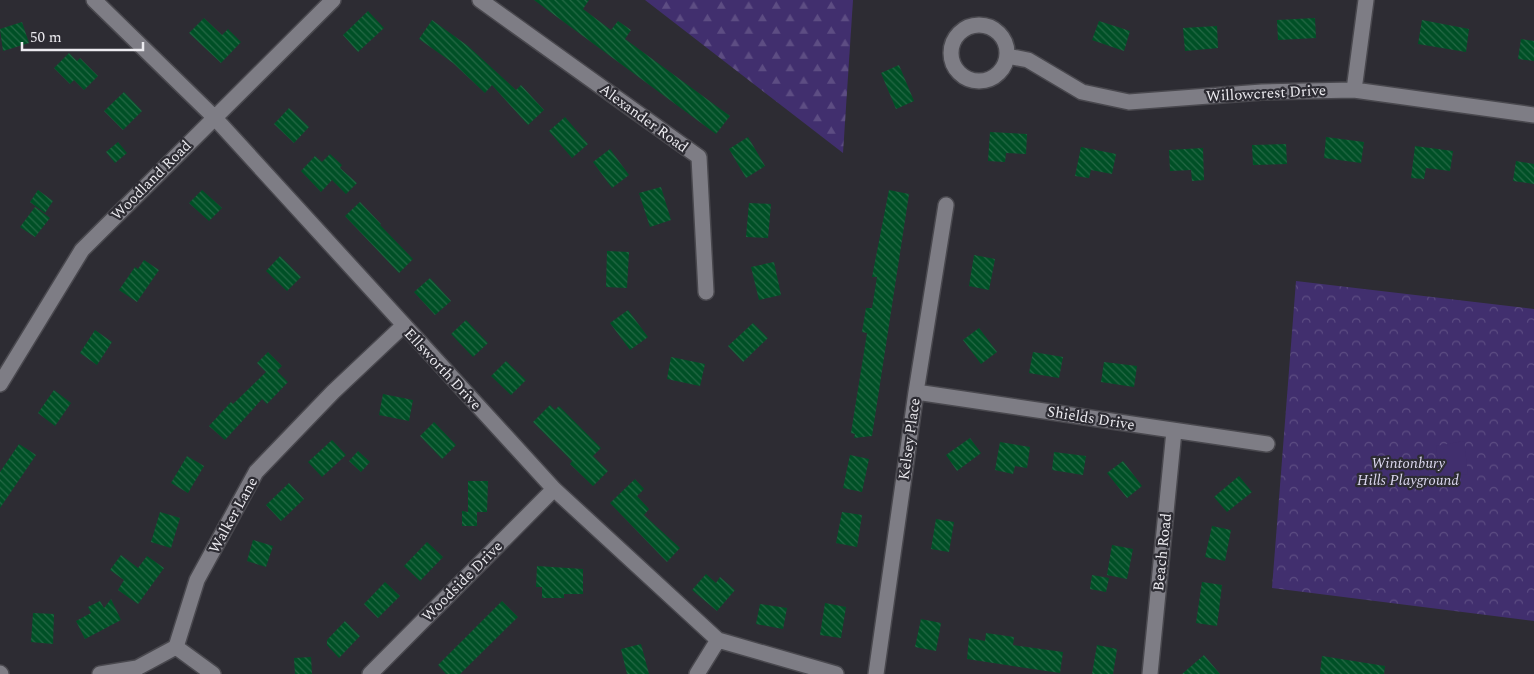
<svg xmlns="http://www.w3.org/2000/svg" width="1534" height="674" viewBox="0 0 1534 674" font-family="Spectral,serif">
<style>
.forest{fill:url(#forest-firs)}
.park{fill:url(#park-crowns)}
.garden{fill:#412f6e}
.building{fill:url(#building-back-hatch)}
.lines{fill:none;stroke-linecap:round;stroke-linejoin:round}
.minor-casing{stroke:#49484e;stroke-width:18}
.minor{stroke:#7e7d85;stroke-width:15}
.labels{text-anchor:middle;stroke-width:4.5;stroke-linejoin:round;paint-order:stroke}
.street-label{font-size:15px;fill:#ecebf0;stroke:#2d2c33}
.park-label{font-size:15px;font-style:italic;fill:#dcd8ef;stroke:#2d2c33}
</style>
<defs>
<pattern id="forest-firs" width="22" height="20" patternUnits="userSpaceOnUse" patternTransform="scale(1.25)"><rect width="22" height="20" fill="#412f6e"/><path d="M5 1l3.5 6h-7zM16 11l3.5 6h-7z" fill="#5d4d83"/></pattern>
<pattern id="park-crowns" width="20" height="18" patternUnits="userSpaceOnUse" patternTransform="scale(1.25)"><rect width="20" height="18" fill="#412f6e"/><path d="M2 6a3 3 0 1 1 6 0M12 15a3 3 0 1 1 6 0" fill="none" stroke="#5d4d83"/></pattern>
<pattern id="building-back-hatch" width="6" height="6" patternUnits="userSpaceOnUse" patternTransform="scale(1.25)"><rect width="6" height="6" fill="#005026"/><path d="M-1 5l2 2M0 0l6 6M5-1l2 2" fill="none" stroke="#256946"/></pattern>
</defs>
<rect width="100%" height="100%" fill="#2d2c33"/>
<path class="forest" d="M645,0H853L843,153Z"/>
<path class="park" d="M1296,281L1534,309V621L1272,588Z"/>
<path class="garden" d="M1464,441L1468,474L1440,478L1436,446Z"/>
<path class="building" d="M534,0H589L583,9L611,30L618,21L631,30L625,39L730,116L716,134Z
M368,11L384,28L358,52L343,35Z
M204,18L222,35L228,29L241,42L221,63L189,33Z
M1315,18L1316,38L1278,40L1277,20Z
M432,20L468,46L516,90L521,85L544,110L528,125L492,85L485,93L453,63L419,39Z
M1422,20L1469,29L1466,52L1418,44Z
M1099,21L1130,31L1124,51L1092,40Z
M22,22L29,43L3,51L0,29Z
M1217,26L1218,48L1185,51L1183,28Z
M1521,39L1534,41V61L1518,59Z
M69,53L77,61L80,58L98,76L84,90L74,80L70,84L54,68Z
M899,65L914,101L896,109L881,73Z
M124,92L142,111L123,130L104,111Z
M289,108L309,127L294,143L274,124Z
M565,117L588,144L572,158L549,131Z
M990,132L1027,134L1026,154L1006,153L1005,162L988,161Z
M748,137L765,166L746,178L729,149Z
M1326,137L1364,142L1361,163L1324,158Z
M118,142L127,153L115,163L106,152Z
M1286,144L1287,164L1253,165L1252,145Z
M1415,146L1453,151L1450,171L1426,168L1424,179L1411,178Z
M1081,147L1116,154L1112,174L1091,170L1089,178L1075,176Z
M1203,148L1204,180L1192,181L1191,170L1170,171L1169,150Z
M610,149L629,175L612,188L593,162Z
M330,154L342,165L340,168L357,183L346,194L332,180L321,192L301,171L315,156L322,162Z
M1516,161L1534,164V184L1513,181Z
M661,187L671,220L650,227L639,193Z
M38,190L53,201L45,213L30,202Z
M202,190L222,208L209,221L189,203Z
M889,190L909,194L872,436L854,438L855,434L851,433L867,333L862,332L866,308H872L877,277H872Z
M360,202L381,224L380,225L413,259L399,273L345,216Z
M749,203L771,204L768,238L746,237Z
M35,207L50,218L35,237L20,227Z
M607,251L629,252L627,288L606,287Z
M974,255L995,259L989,290L969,286Z
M280,256L301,277L287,291L266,271Z
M144,260L159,270L137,302L119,290L135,267L138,269Z
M774,262L781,295L759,300L751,267Z
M430,278L451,301L435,315L414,292Z
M628,310L648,337L630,350L610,323Z
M466,320L488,343L473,357L451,334Z
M753,323L768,338L743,362L728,346Z
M979,328L997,352L981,364L963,340Z
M95,330L112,342L97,365L80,353Z
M268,352L282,366L277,371L288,382L267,404L262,399L225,440L209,426L231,402L233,404L266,372L257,363Z
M1033,352L1063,357L1059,378L1029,373Z
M671,357L705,364L700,386L667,379Z
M506,361L526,380L511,395L491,376Z
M1104,362L1137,366L1134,387L1101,382Z
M54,390L71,403L55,426L38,413Z
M383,394L413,400L409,421L379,415Z
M550,405L555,410L559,406L601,448L593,456L608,471L593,486L570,464L572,461L533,422Z
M434,422L456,445L442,459L420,436Z
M970,438L981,453L957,471L946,455Z
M332,440L346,455L322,477L308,462Z
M1000,442L1030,447L1027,468L1015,466L1013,474L995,470Z
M19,444L36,455L0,508V472Z
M358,451L370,462L361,472L349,461Z
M1054,452L1086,456L1083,475L1052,470Z
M850,455L869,459L862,492L843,488Z
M187,456L204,466L188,493L171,483Z
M1123,461L1142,486L1127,498L1107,473Z
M1239,476L1252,492L1227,512L1214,497Z
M635,479L644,489L637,496L649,509L644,515L680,548L667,562L610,503Z
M468,481H488L487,512H477V526H462V511L468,512Z
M289,483L304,499L281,521L266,505Z
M160,512L180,518L171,548L151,542Z
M842,512L862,515L857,547L836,543Z
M936,519L954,522L949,552L931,549Z
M1212,526L1231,530L1225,561L1205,557Z
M253,540L273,546L266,567L247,561Z
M427,542L443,557L420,581L404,566Z
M1112,545L1133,549L1127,579L1107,575Z
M121,555L138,568L147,556L164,568L138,604L118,590L124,580L110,570Z
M537,566L583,569V594H564V598H542V587H536Z
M706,574L716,583L720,577L735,590L717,611L692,590Z
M1092,575L1109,578L1106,592L1090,589Z
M385,582L400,596L378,618L364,604Z
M1202,582L1222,585L1217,626L1196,623Z
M111,599L121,620L85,639L76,621L91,613L88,607L100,601L104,608Z
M502,601L518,617L460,674H446L438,665Z
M825,603L846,607L841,638L820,635Z
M760,604L787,608L783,629L756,624Z
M33,613L54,614L53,644L31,642Z
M921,619L941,623L936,651L915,647Z
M345,621L360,636L339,658L327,645V640Z
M986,633L1014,637L1013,645L1063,652L1060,673L967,659L969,638L985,641Z
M641,644L649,674H627L621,649Z
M1097,645L1117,649L1113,674H1092Z
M1204,655L1220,674H1182Z
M1322,656L1385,666L1384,674H1320Z
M311,657L312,674H295L294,658Z"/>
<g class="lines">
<g class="minor-casing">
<path id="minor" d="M94,0L214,117L554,489L718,640L836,674
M480,0L699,157L706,292
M951 53a28 28 0 1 1 56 0a28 28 0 1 1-56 0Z
M1007,56L1028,60L1082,92L1129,102L1262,92L1354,90L1534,115
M1354,90L1366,0
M0,384L82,250L333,0
M916,392L1267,444
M176,647L213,674
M0,673L1,674
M100,674L137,668L176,647L197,580L256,472L333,392L403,326
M370,674L554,489
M697,674L718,640
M876,674L916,392L946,205
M1150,674L1174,431"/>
</g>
<use href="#minor" class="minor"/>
</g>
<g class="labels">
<g class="street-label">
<text transform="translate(1266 93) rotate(-3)" y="5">Willowcrest Drive</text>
<text transform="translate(644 118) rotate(36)" y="5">Alexander Road</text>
<text transform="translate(151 180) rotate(-45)" y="5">Woodland Road</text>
<text transform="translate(443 369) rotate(47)" y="5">Ellsworth Drive</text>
<text transform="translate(1091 418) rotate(9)" y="5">Shields Drive</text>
<text transform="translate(909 439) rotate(-82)" y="5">Kelsey Place</text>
<text transform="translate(233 515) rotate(-61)" y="5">Walker Lane</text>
<text transform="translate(1162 552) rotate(-84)" y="5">Beach Road</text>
<text transform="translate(462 581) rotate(-45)" y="5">Woodside Drive</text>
</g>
<g class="park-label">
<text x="1408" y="468">Wintonbury<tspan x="1408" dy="17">Hills Playground</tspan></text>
</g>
</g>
<path d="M22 42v8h121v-8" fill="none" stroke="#ecebf0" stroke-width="2.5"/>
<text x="30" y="42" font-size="15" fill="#ecebf0" stroke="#2d2c33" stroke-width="4" paint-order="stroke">50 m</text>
</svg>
